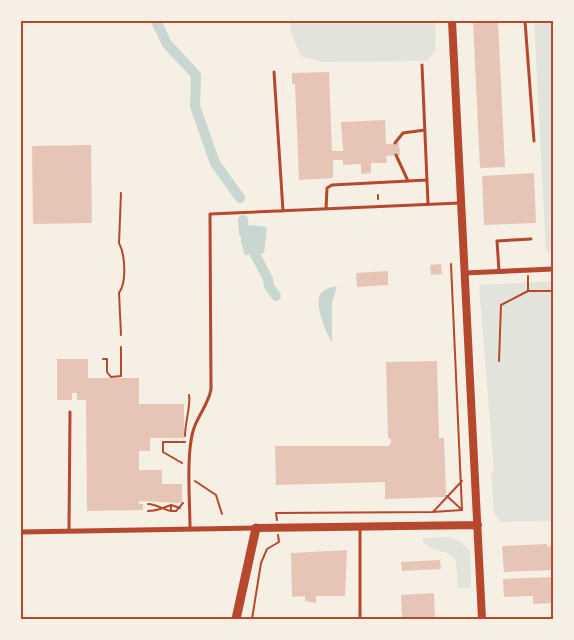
<svg xmlns="http://www.w3.org/2000/svg" width="574" height="640" viewBox="0 0 574 640" font-family="'DejaVu Sans',sans-serif">
<style>
.green{fill:#e2e4dc}
.water{fill:#c9d6d2}
.lines{fill:none;stroke-linecap:round;stroke-linejoin:round}
.canal{stroke:#c9d6d2;stroke-width:10}
.building{fill:#e6c5b7}
.path{stroke:#b5482f;stroke-width:2}
.service{stroke:#b5482f;stroke-width:3}
.minor{stroke:#b5482f;stroke-width:5}
.secondary{stroke:#b5482f;stroke-width:8}
.primary{stroke:#b5482f;stroke-width:9}
.neatline{fill:none;stroke:#b5482f;stroke-width:2}
</style>
<rect width="100%" height="100%" fill="#f6efe4"/>
<path class="green" d="M289,21H436L435,52L426,61L321,62L301,56L293,38Z
M534,21H553V252L546,253Z
M553,281V521L501,522L494,513L491,472L494,471L479,285Z
M447,537L459,541L470,551L471,584L470,588H458L456,561C448,549 434,552 423,543V538Z"/>
<path class="water" d="M249,225L267,227L264,253L245,255L241,242V229H247Z
M337,286L332,303V342C326,333 312,301 322,292C325,289 332,287 337,286Z"/>
<g class="lines">
<path class="canal" d="M156,21L167,44L196,75L195,106L215,163L240,198
M243,220L244,233L268,279L269,286L276,296"/>
</g>
<path class="building" d="M473,21H498L505,167L480,168Z
M329,72L332,151H343L341,122L385,120L386,144L399,143L400,155L386,156L387,163H371V173L361,174V164L343,165V160H333V178L299,180L295,84H292V73Z
M91,145L92,223L33,224L32,146Z
M534,173L536,223L484,225L482,176Z
M441,264L442,274L431,275L430,265Z
M388,271V285L357,287L356,273Z
M57,359H88V378H139V404H184V438H150V451H139V470H162V484H182V503L139,501V504H143V510L87,511L86,400H77V393H72V400H57Z
M437,361L439,438H444L446,497L385,499V482L276,485L275,446H388L391,443V439L388,438L386,362Z
M547,544V547L553,546V570L504,572L502,546Z
M347,550L345,596H316V603L305,601V596L292,597L291,553Z
M440,560L441,569L402,571L401,562Z
M553,577V603L533,604V596L504,597L503,579Z
M434,593L435,619H402L401,595Z"/>
<g class="lines">
<path class="path" d="M378,195V199
M528,276V291H553
M121,335L119,293C127,282 125,254 119,243L121,193
M103,359H107V372L111,377L121,376V347
M499,361L501,305L528,291
M185,436C185,422 191,406 189,395
M182,463L163,452V442H185
M195,481L216,495L222,514
M447,496L461,509
M171,505L180,508
M148,511C157,511 162,508 171,505V511C163,510 157,504 148,504
M171,511H176L183,503
M433,512L462,481
M277,520L276,513L432,512L462,510L451,264
M252,619L261,563L267,549L279,542L278,535"/>
<path class="service" d="M525,21L534,141
M422,65L428,204
M274,72L283,211
M395,143L403,133L425,130
M396,155L408,181
M326,209L327,188L332,185L427,180
M499,271L497,241L531,239
M360,527V619
M190,529C190,501 186,457 193,431C197,416 209,404 211,389L210,214L460,203
M69,531L70,412"/>
<path class="minor" d="M465,273L553,269
M21,532L256,528"/>
<path class="secondary" d="M452,21L482,619
M256,528L478,525"/>
<path class="primary" d="M236,619L256,528"/>
</g>
<rect width="574" height="640" fill="none" stroke="#f6efe4" stroke-width="45"/>
<rect x="22" y="22" width="530" height="596" class="neatline"/>
</svg>
